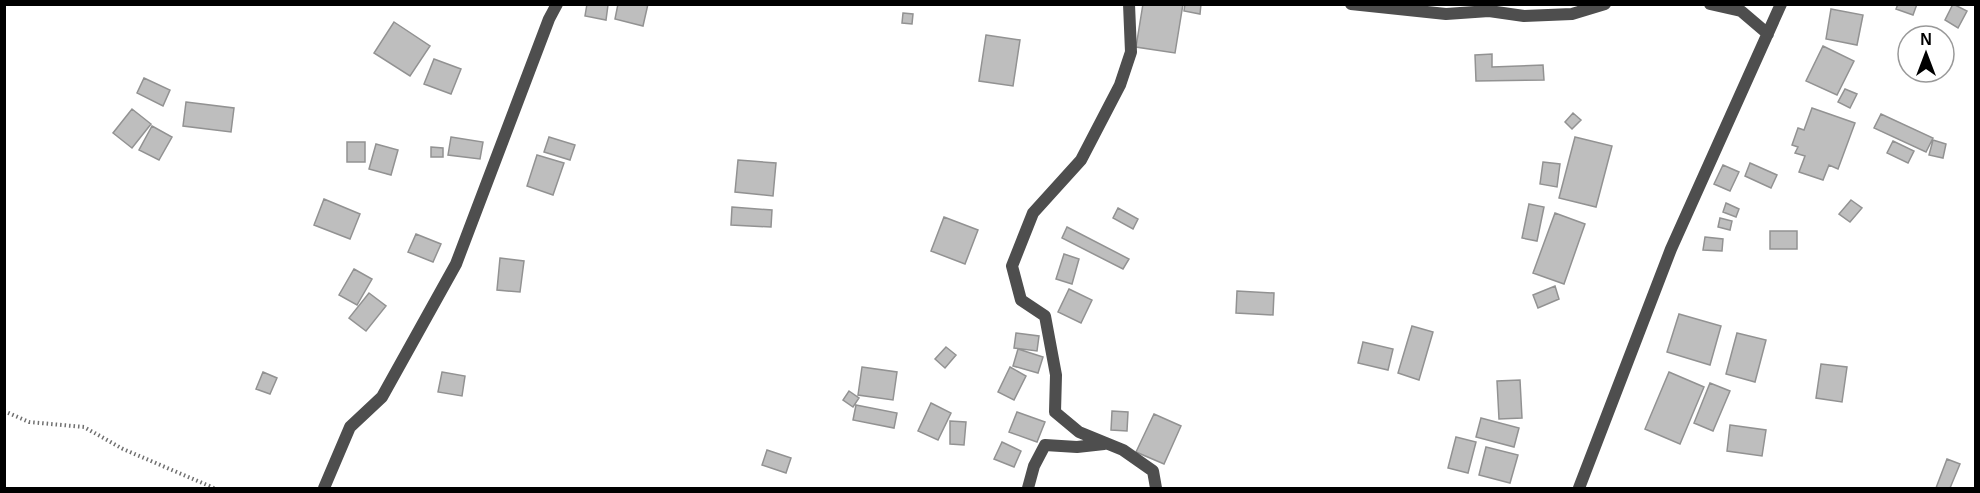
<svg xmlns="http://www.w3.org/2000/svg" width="1980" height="493" viewBox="0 0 1980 493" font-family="Helvetica,sans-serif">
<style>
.building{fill:#bebebe;stroke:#929292;stroke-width:1.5}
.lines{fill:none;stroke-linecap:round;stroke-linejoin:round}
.path{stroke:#707070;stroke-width:4;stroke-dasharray:1.5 3;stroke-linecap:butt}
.minor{stroke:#4e4e4e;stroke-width:12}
</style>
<rect width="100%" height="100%" fill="#fff"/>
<path class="building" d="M587,4L608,5L606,20L585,16Z
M618,4H648L643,26L615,19Z
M1143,4H1183L1175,53L1136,47Z
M1185,4H1201L1200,14L1184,11Z
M1898,4H1917L1913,15L1896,9Z
M1953,4L1967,11L1958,28L1945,20Z
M1831,9L1863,15L1857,45L1826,39Z
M903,13L913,14L912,24L902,23Z
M394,22L430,46L410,76L374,53Z
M986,35L1020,40L1013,86L979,81Z
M1823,46L1854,61L1837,95L1806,81Z
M1492,54V67L1543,65L1544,80L1476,81L1475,55Z
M434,59L461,69L451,94L424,84Z
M144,78L170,90L163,106L137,93Z
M1845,89L1857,94L1850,108L1838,102Z
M186,102L234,108L231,132L183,126Z
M1812,108L1855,123L1838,169L1829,165L1823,180L1799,172L1805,156L1795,153L1798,147L1792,145L1798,128L1804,130Z
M132,109L151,124L132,148L113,133Z
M1573,113L1581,120L1572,129L1565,122Z
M1881,114L1933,138L1926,152L1874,128Z
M152,126L172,137L159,160L139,150Z
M451,137L483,142L480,159L448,155Z
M549,137L575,145L570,160L544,152Z
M1575,137L1612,146L1596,207L1559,198Z
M1933,140L1946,144L1943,158L1929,155Z
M1893,141L1914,151L1908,163L1887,153Z
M347,142H365V162H347Z
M376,144L398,150L391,175L369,169Z
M431,147L443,148V157H431Z
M537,155L564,163L553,195L527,186Z
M738,160L776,163L773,196L735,192Z
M1543,162L1560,164L1557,187L1540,184Z
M1750,163L1777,175L1771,188L1745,176Z
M1723,165L1739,172L1730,191L1714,184Z
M324,199L360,214L350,239L314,225Z
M1851,200L1862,208L1850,222L1839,214Z
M1726,203L1739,209L1736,217L1723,212Z
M1529,204L1544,207L1537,241L1522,238Z
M732,207L772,210L771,227L731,225Z
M1118,208L1138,219L1133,229L1113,218Z
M1555,213L1585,224L1564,284L1533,273Z
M944,217L978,230L965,264L931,251Z
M1720,218L1732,221L1730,230L1718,227Z
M1067,227L1129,259L1123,269L1062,238Z
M1770,231H1797V249H1770Z
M416,234L441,244L433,262L408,252Z
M1705,237L1723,239L1722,251L1703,250Z
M1064,254L1079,259L1072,284L1056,279Z
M500,258L524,261L520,292L497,290Z
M354,269L372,279L357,305L339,295Z
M1555,286L1559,299L1538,308L1533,295Z
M1069,289L1092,300L1081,323L1058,312Z
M1237,291L1274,293L1273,315L1236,313Z
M369,293L386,306L366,331L349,318Z
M1679,314L1721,326L1710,365L1667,352Z
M1412,326L1433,332L1419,380L1398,373Z
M1016,333L1039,336L1037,351L1014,348Z
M1737,333L1766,340L1755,382L1726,374Z
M1363,342L1393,349L1388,370L1358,363Z
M946,347L956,355L945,368L935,359Z
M1018,349L1043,357L1038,373L1013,366Z
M1821,364L1847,367L1842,402L1816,398Z
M862,367L897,372L893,400L858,395Z
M1010,367L1026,376L1014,400L998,392Z
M263,372L277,378L270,394L256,389Z
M442,372L465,376L462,396L438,392Z
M1669,372L1704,387L1680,444L1645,429Z
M1520,380L1522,418L1499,419L1497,381Z
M1710,383L1730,391L1713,431L1694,423Z
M849,391L859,398L853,407L843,400Z
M931,403L951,413L938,440L918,431Z
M856,405L897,413L894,428L853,420Z
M1112,411L1128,412L1127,431L1111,430Z
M1017,412L1045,422L1037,442L1009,432Z
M1154,414L1181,426L1164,464L1136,452Z
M1481,418L1519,428L1514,447L1476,437Z
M950,421L966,422L964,445L950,444Z
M1730,425L1766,430L1762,456L1727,451Z
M1456,437L1476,442L1468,473L1448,468Z
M1002,442L1021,451L1014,467L994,459Z
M1486,447L1518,455L1510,483L1479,475Z
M767,450L791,458L786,473L762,465Z
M1947,459L1960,464L1950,488H1936Z"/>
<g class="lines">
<path class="path" d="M4,411L29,422L84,427L123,449L214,488"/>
<path class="minor" d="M1129,4L1131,52L1120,85L1081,160L1033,213L1012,266L1021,300L1045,316L1056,375L1055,412L1079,432L1123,450L1153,471L1156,488
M1351,4L1446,14L1489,11L1524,16L1572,14L1605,4
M1710,4L1741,11L1768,34
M324,488L350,427L382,397L456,264L549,19L557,4
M1028,488L1034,466L1045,445L1077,447L1104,444
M1579,488L1671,249L1781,4"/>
</g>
<rect width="1980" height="493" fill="none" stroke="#000000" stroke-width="12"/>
<g transform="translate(1926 54)"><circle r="28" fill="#ffffff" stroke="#999999" stroke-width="1.5"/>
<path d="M0-4.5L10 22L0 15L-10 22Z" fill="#000000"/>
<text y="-9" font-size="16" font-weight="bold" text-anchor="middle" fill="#000000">N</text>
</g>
</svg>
